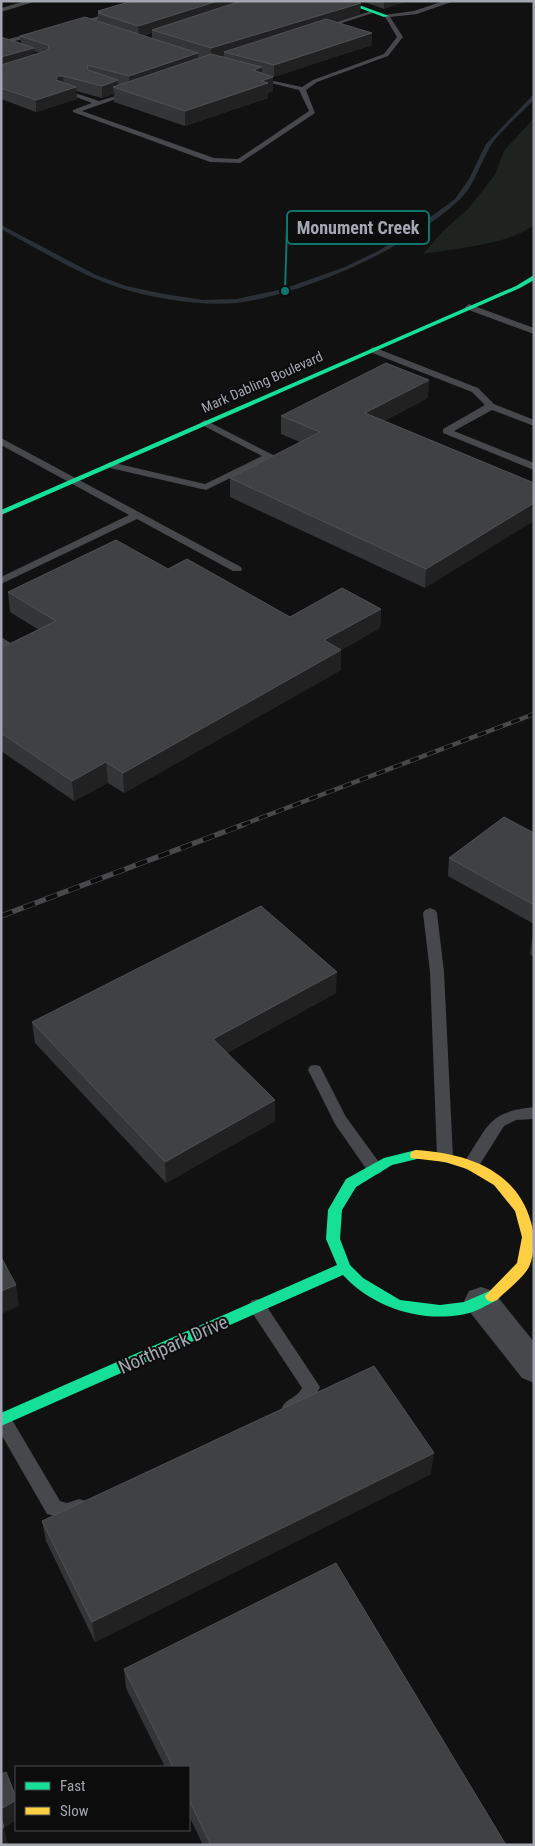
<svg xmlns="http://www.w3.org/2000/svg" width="535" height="1846" viewBox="0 0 535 1846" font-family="'Roboto Condensed',sans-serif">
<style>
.green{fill:#1e231f}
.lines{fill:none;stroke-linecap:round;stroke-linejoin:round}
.stream{fill:#2b3037;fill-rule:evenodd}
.lane{fill:#47484b;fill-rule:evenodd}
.street{fill:#47484b;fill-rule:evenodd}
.fast{fill:#16e098;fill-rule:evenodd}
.slow{fill:#ffcf43;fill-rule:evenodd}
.rail-far1-casing{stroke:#49494c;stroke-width:4.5}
.rail-casing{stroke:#49494c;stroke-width:5.5}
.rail-far1{stroke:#0c0c0d;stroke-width:3;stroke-dasharray:9;stroke-linecap:butt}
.rail{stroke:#0c0c0d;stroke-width:4;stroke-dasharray:12;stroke-linecap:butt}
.wall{fill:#343536;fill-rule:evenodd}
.shaded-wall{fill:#212122}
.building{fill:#404143;stroke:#505155}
.labels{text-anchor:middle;stroke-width:4;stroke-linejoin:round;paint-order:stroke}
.far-street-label{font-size:14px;fill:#a4a6b1;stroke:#0c0c0d}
.near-street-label{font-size:19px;fill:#a4a6b1;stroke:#0c0c0d}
.leader{fill:none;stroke:#0f766e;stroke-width:2}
.callout-dot{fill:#0f766e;stroke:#0c0c0d;stroke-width:2}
.callout{fill:#0c0c0d;stroke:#0f766e;stroke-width:2}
.callout-label{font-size:18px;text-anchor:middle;font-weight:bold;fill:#a4a6b1}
</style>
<rect width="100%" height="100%" fill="#111112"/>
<path class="green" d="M534,118V225C508,245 455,248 423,254L443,231L468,209L495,175L504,151Z"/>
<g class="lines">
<path class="stream" d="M532,96H534V100C522,112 497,134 490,147C479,165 474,188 457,202C416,238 367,263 316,282C291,291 263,300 236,303C201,306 154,299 120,288C78,274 40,250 1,229V225L96,275L126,286L164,294L203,300L237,299L283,289L345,267L378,251L410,232L455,199L469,179L486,144Z"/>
<path class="lane" d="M26,1H37L1,12V8Z
M144,1H154L87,23L89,26L78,23Z
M444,1H454L417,14L390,17L403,37L388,56L317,82L306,90L315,113L240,163L210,162L73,112V110L92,103L58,90L63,89L99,101L133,91V93L82,111L214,158L238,159L309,111L299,90L255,79V77L302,87L313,80L384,54L397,37L384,15L414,11Z
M371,11L376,12L323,29L318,28Z
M39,31L41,32V34L1,45V41Z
M469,304L534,328V334L466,309L465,307Z
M373,347L478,388L494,404L534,420V426L492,410L454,431L534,463V470L443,433V429L485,405L472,392L370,352L369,350Z
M205,420L275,456L206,490L110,468L105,465L110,462L205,484L262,456L202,425L200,423Z
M1,438L241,567L242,569L241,571H233L137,519L1,584V577L129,515L1,445Z
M1,637L17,647L15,649H7L1,645Z
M430,908L435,910L437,913L444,972L453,1157L451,1161L445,1163L439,1161L437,1157L430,972L423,913L425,910Z
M315,1065L320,1066L346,1117L381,1165L383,1169L381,1173L375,1175L369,1173L335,1124L308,1070L310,1066Z
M534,1107V1119L516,1120L504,1126L477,1169L471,1171L465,1169L463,1165L465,1161C489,1125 488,1112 534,1107Z
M257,1299L263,1301L320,1387L311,1405L291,1415L285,1412L282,1407C287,1398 297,1398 302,1388L251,1311L249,1306L251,1301Z
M1,1411L8,1413L60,1501L67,1503L79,1499L86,1501L88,1507L86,1513L68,1520L47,1514L1,1434Z"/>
<path class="street" d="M481,1287L493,1291L534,1342V1383L522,1378L469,1311L464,1301L469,1291Z"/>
<path class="fast" d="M340,1H348L389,16L384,17Z
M534,275V280L520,288L1,515V510L516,286Z
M416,1150L421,1152L422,1155L421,1158L392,1165L356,1187L342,1210L340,1239L350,1265L363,1278L400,1300L440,1305L464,1302L492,1290L497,1292L499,1296L497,1300C487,1305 476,1312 465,1314C422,1323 373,1308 343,1275L1,1426V1413L337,1265L326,1239L328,1210L346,1179L384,1158Z"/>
<path class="slow" d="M416,1150C465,1153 516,1169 531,1222C535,1235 535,1254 529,1267C523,1278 506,1291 497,1300L492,1302L487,1300L485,1296L517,1263L522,1237L515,1211L494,1185L467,1169L445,1162L411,1158L410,1155L411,1152Z"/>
<g class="rail-far1-casing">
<path id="rail-far1" d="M242,825L534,714"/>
</g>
<g class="rail-casing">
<path id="rail" d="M1,916L245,824"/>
</g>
<use href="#rail-far1" class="rail-far1"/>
<use href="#rail" class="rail"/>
</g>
<path class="wall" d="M362,1H407L384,9Z
M98,11L360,14L334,22L372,33V45L273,77V91L268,93V98L185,126L114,102V94L102,98L76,91L77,99L36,112L1,99V37L21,43L20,36L98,21ZM152,33V38L143,36ZM34,51L40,53L34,55Z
M428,398L384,421L534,483L425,588L230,497V478L300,442L281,434V416Z
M168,569L290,617L381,609L380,628L341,650V670L124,793L108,783L74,801L1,751V648L39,630L10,612L8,592Z
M534,833V924L448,876L449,858Z
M534,932V958L530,954L533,933Z
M336,993L227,1053L275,1100V1121L166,1183L35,1043L32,1022Z
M431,1474L95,1642L46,1541L42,1521Z
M124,1669L506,1845H203L189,1816V1767H165L126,1688Z"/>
<path class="shaded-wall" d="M218,1H253L152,30V33L139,37L138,26Z
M384,1H407L384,9Z
M361,3L360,14L232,54L224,52V56L211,60V48Z
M372,33V45L274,77V65Z
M34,48L35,59L1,69V57Z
M198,53V64L130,88L129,76Z
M262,67V81L273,77V91L268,93V98L185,126V111L253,70Z
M57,76H63L64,87L56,80Z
M118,80V89L113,87L114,94L102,98V86Z
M76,87L77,99L36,112V100Z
M429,380L428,398L364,431L365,413Z
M534,503V521L425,588L426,569Z
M381,609L380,628L341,650V670L124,793L123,773L324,640Z
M106,762L108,783L74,801L72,781Z
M337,972L336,993L213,1060V1039Z
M275,1100V1121L166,1183L165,1162Z
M16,1285L19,1306L1,1314V1291Z
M434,1453L431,1474L95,1642L92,1622Z
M16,1800V1820L4,1828L8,1845H1V1809Z"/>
<path class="building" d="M132,1H218L138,26L98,13L102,12L98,11Z
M241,1H357L361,3L211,48L152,30Z
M85,17L198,53L129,76L87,65L88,70L118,80L102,86L63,76H57L56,80L76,87L36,100L1,88V65L46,51L49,48L48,45L20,36Z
M326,19L372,33L274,65L224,52Z
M1,37L34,48L1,57Z
M211,54L262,67L253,70L273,77L261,81L268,83L185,111L113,87Z
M386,363L429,380L365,413L534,483V503L426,569L230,478L320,432L281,416Z
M116,540L168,569L187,559L290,617L342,588L381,609L324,640L341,650L123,773L106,762L72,781L1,733V648L56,621L8,592Z
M504,817L534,833V905L449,858Z
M261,906L337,972L213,1039L275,1100L165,1162L32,1022Z
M1,1257L16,1285L1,1291Z
M374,1366L434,1453L92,1622L42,1521Z
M336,1563L506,1845H211L189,1800V1767H173L124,1669Z
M6,1772L16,1797V1800L1,1809V1774Z
M1,1818L4,1827L1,1829Z"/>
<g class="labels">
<g class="far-street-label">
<text transform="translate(262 382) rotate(-24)" y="5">Mark Dabling Boulevard</text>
</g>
<g class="near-street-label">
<text transform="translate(173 1344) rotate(-24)" y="7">Northpark Drive</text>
</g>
</g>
<path class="leader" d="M285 291L287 227"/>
<circle class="callout-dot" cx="285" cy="291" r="5"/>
<rect class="callout" x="287" y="211" width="142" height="33" rx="5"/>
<g class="callout-label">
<text x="358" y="234">Monument Creek</text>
</g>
<rect width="535" height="1846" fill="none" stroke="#a4a6b1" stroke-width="5"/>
<rect x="15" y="1766" width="175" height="65" fill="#0c0c0d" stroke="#494a4f"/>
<rect x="25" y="1782" width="25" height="8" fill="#16e098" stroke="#494a4f"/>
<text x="60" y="1791" font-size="15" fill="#a4a6b1">Fast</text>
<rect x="25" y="1807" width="25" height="8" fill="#ffcf43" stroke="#494a4f"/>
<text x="60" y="1816" font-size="15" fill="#a4a6b1">Slow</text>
</svg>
